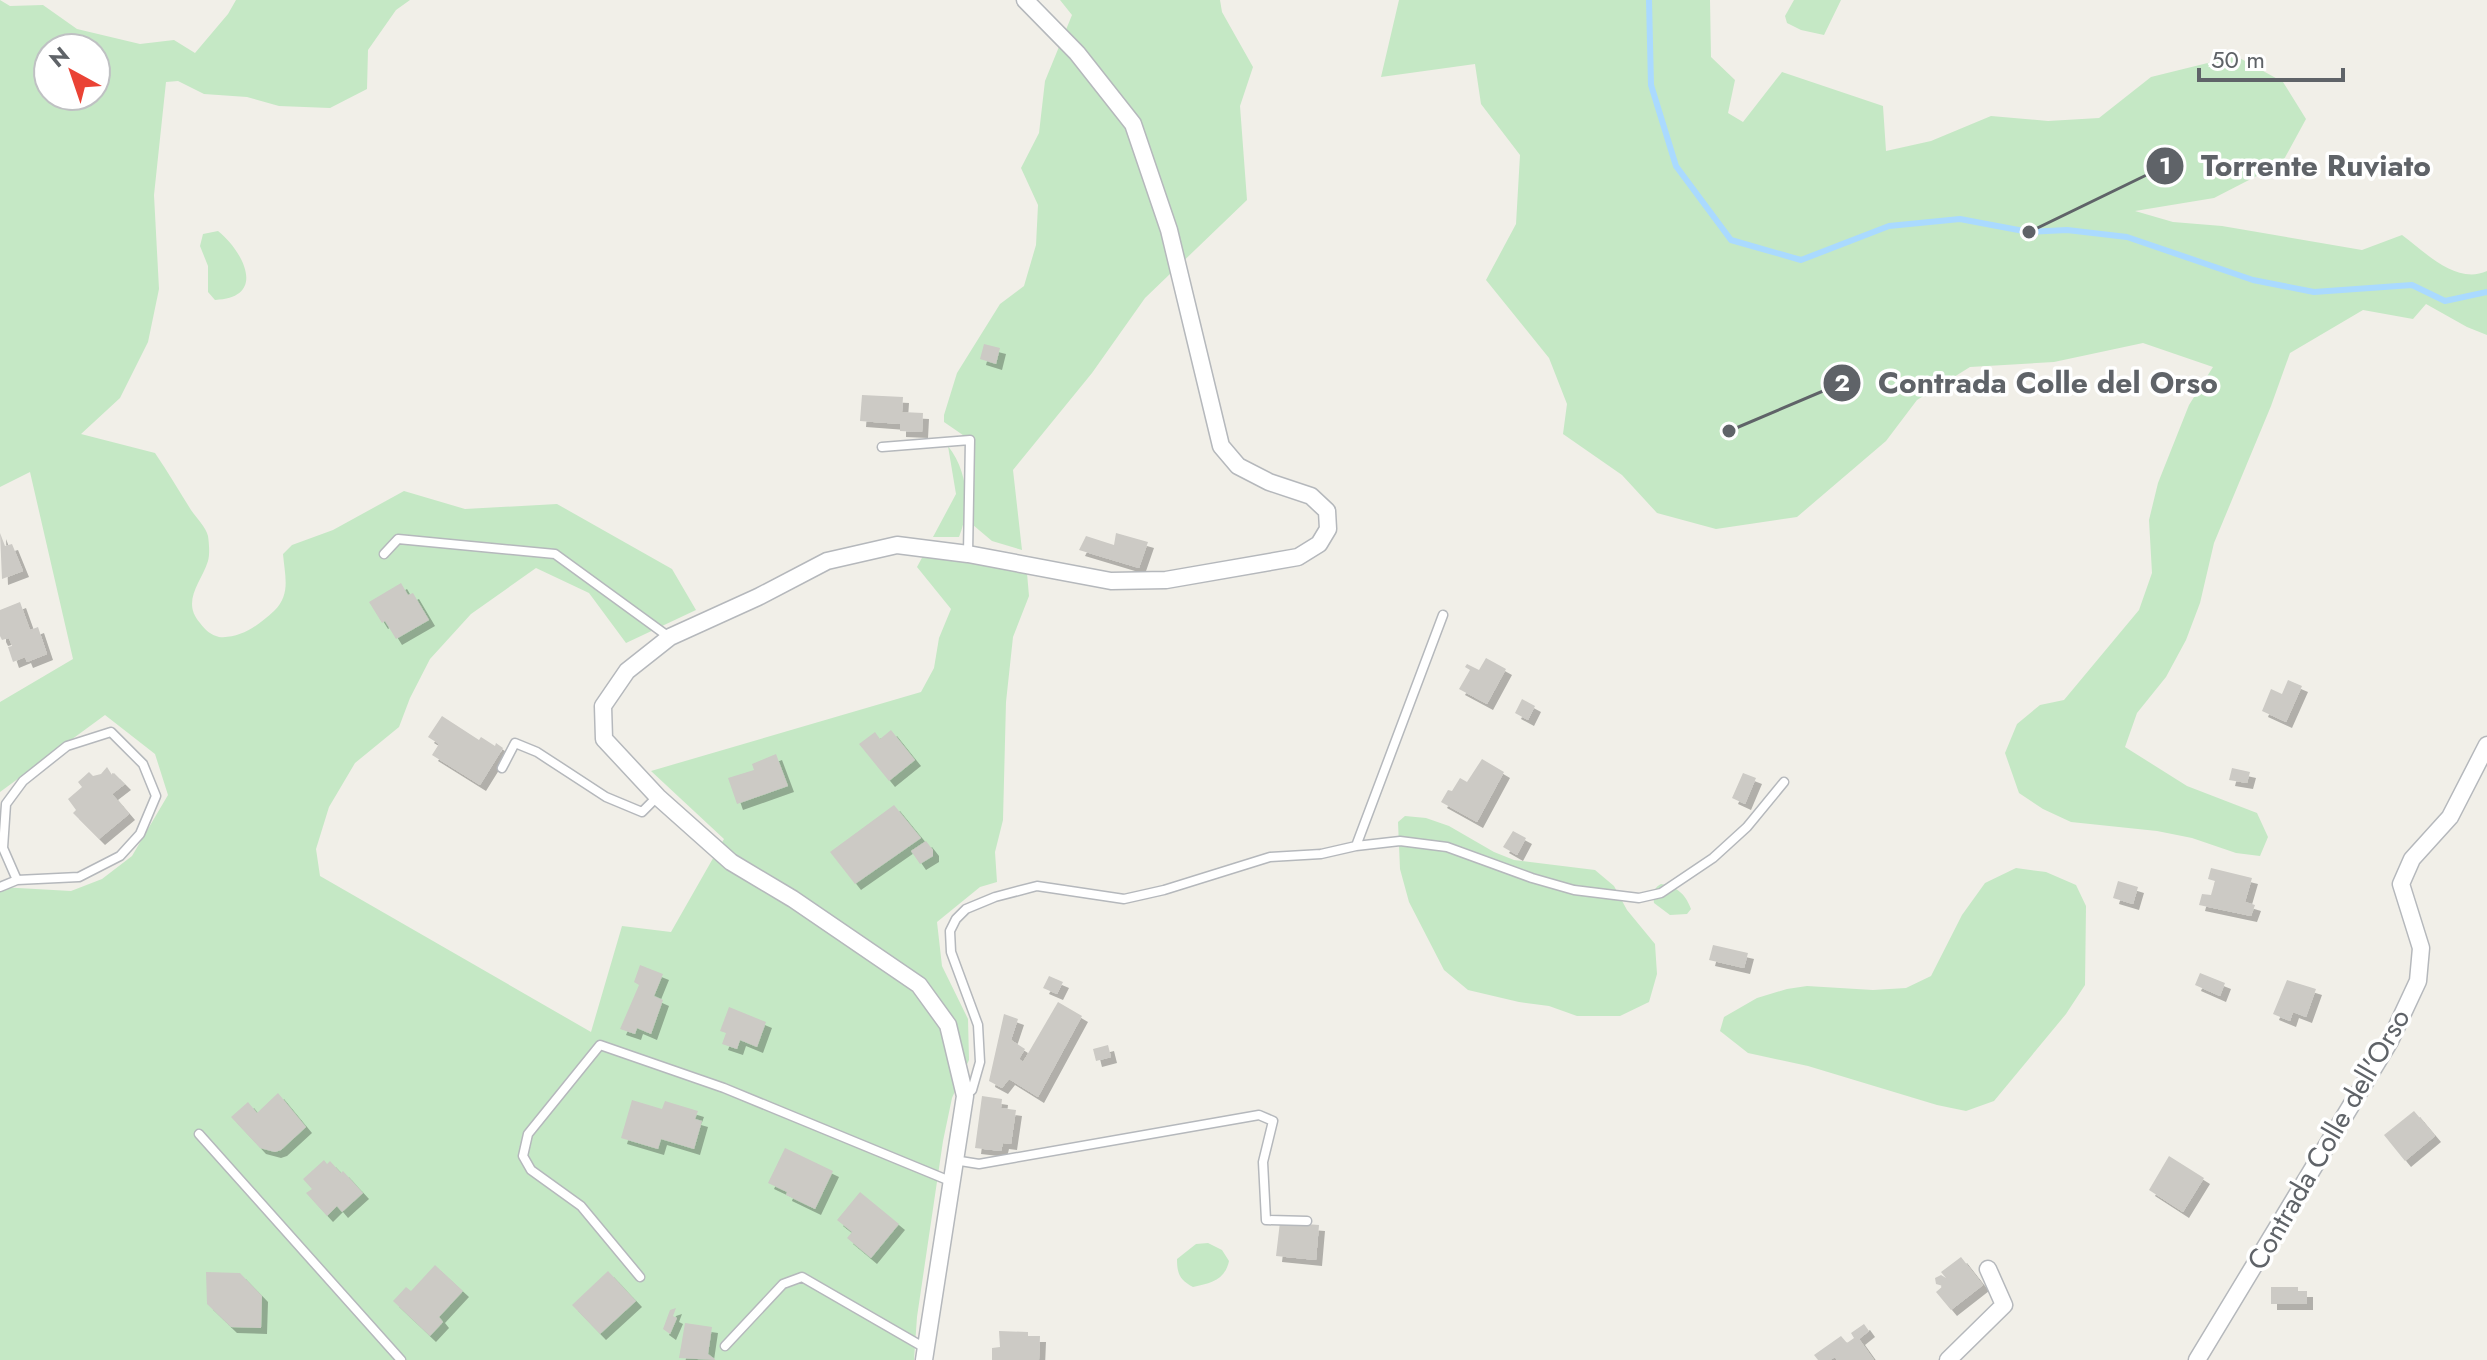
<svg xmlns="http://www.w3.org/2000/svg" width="2487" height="1360" viewBox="0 0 2487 1360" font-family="Jost,sans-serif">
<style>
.green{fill:#c5e8c5;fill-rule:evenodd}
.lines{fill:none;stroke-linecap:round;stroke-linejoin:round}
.stream{stroke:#aadaff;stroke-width:6}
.building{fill:#cccac5;filter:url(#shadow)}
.lane-casing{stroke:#b5b8bc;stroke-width:11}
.street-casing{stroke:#b5b8bc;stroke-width:19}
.lane{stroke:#fff;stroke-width:8}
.street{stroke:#fff;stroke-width:16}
.labels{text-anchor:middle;stroke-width:7;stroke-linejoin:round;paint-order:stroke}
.street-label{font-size:28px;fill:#5f6368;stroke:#fff}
.leader{fill:none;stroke:#5f6368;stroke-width:3}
.callout-dot{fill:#5f6368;stroke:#fff;stroke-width:3}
.mark-label{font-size:24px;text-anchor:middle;font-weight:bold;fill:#fff}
.callout-label{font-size:30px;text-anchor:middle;font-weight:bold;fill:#5f6368;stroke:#fff;stroke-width:7;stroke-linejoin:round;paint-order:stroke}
</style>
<defs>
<filter id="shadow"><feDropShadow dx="6" dy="6" stdDeviation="0" flood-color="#0004"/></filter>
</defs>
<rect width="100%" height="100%" fill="#f1efe8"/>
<path class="green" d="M0,0L10,6L43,5L77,29L140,44L174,40L195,53L228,14L236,0H410L396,10L368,50L367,89L330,108L279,106L247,97L204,94L178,81L166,82L154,195L159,289L148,342L120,398L81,434L155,453C168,472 179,491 191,510C197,519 206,527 208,536C209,543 210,554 208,561C201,583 181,601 200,623C205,630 211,635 219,637C240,639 259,625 274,611C291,594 285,577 283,554L292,545L333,530L404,491L465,509L557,504L672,569L696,610L626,643L589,593L536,568L471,614L430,659L410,698L399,727L355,763L329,807L316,849L320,876L591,1032L622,926L671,932L724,839L651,771L921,692L934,668L939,638L951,609L917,567L924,554L1027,573L1029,596L1013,637L1006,702L1003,820L995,852L997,882L980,887L937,922L942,966L968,1019L969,1060L952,1098L943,1141L917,1317L914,1360H0V887L71,891L102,879L132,856L168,795L155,754L105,715L0,792V702L73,659L30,472L0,487ZM48,48H96V96H48Z
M1060,0H1220L1222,12L1253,67L1240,106L1247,200L1145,298L1092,373L1013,470L1022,550L992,541L973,525V442L944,422V415L957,373L1000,304L1024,286L1036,245L1038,205L1021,168L1039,133L1045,81L1072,15Z
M1399,0H1710L1711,57L1735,80L1728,113L1743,122L1782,72L1883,106L1886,151L1931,141L1991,116L2048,121L2099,118L2151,77L2236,56L2283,82L2306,119L2282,163L2214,198L2135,211L2173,222L2222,226L2362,250L2402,235C2425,252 2456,285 2487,271V335L2467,327L2426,304L2413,319L2363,310L2290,353L2271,406L2214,543L2200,603L2186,640L2166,677L2137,713L2125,747L2187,786L2257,813L2268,837L2260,856L2236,853L2192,838L2157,831L2071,822L2043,809L2019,793L2005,753L2017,724L2040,705L2064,700L2139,610L2152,573L2149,520L2158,483L2189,405L2213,367L2143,343L2054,362L1970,367L1917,400L1886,441L1797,517L1716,529L1657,513L1622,475L1563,434L1567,404L1549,358L1486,280L1516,224L1520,155L1481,104L1475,64L1381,77Z
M1794,0H1841L1824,35L1801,30L1787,23L1785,16Z
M218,231C243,251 268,298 215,300L208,292V266L200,246L203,234Z
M948,446C968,471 971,508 959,537H933L956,494Z
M1405,816L1426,818L1449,826L1494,852L1514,860L1595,870L1614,886L1627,910L1655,944L1657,974L1649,1002L1620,1016H1577L1549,1006L1519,1002L1468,990L1444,970L1409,902L1400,869L1398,822Z
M2016,868L2046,872L2076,885L2086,906L2085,985L2066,1014L1994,1101L1966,1111L1937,1105L1808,1066L1748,1053L1720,1031L1724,1017L1757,998L1787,989L1807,986L1873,990L1906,988L1931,976L1962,915L1985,883Z
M1661,884C1677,887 1685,893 1691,909L1687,914L1670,915L1654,903C1653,895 1653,888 1661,884Z
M1208,1243L1222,1250L1229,1261C1225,1280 1211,1283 1193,1287C1180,1280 1177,1274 1177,1259L1196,1244Z"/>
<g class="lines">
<path class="stream" d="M1649,0L1651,85L1676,166L1731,240L1801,260L1889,226L1960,219L2029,232L2067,230L2127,237L2253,280L2314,292L2412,285L2445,301L2487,292"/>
</g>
<path class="building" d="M984,344L1000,348L996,364L980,359Z
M862,395L903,397L902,412L923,413L922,432L900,431V424L860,421Z
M0,533L5,546L12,544L23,571L2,579Z
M1116,533L1148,542L1139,568L1079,550L1086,536L1114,545Z
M401,583L408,595L413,593L429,620L396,639L385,621L382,623L369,602Z
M20,602L30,630L38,627L47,654L27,662L25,657L13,662L8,647L12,646L9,638L2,640L0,636V610Z
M1486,658L1506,669L1487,704L1459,689L1470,670L1465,667L1467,664L1479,670Z
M2288,680L2302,686L2286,722L2262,711L2271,689L2282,694Z
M1522,699L1535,706L1528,720L1515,713Z
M442,716L479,740L481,737L495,746L496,743L503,748L480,785L432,755L439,744L428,737Z
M891,730L915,760L889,781L859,744L875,732L880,739Z
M776,754L788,786L737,804L728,778L754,770L752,764Z
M1482,759L1504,772L1477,822L1441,802L1448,790L1452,791L1460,778L1467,782Z
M107,767L112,775L114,773L125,784L112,794L129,814L99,839L73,813L76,810L68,799L82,787L78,782L89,772L93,776L101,774Z
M2232,768L2250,772L2247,783L2229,780Z
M1743,773L1756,778L1745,804L1732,798Z
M894,805L921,838L855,884L830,852Z
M1513,831L1526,838L1517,855L1503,847Z
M926,841L933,850V856L920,864L911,851Z
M2211,868L2252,878L2245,902L2255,905L2251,916L2199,905L2202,894L2211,895L2215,881L2208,879Z
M2118,881L2138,887L2133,904L2113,898Z
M1713,945L1748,953L1744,968L1709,960Z
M640,965L663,974L654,996L663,1000L651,1034L637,1028L635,1034L620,1029L639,985L634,982Z
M2200,973L2225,983L2220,996L2195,985Z
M1049,976L1063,982L1057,994L1043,988Z
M2287,980L2316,989L2306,1017L2293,1012L2290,1021L2273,1014Z
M1058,1002L1082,1016L1038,1097L1009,1079L1002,1088L989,1081L1004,1014L1018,1019L1011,1040L1025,1049L1019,1059L1023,1062Z
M729,1007L766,1022L757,1047L740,1040L737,1049L722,1044L726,1033L720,1031Z
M1108,1045L1111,1057L1096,1061L1093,1049Z
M278,1093L306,1127L281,1150L275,1152L260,1148L231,1117L248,1102L257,1113Z
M982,1096L1002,1099L1001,1108L1016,1110L1011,1144L1003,1143L1001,1151L975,1148Z
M632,1100L662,1109L665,1101L698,1111L695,1119L702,1121L694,1149L661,1139L658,1149L621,1138Z
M2414,1111L2435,1136L2405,1161L2384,1135Z
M785,1148L833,1171L815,1209L786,1195L787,1192L768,1183Z
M2169,1156L2204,1178L2183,1212L2149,1190Z
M324,1160L327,1164L330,1161L341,1173L343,1171L363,1193L342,1212L337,1206L327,1216L306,1193L312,1189L303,1179Z
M860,1192L899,1224L871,1258L847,1238L852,1232L837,1220Z
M1280,1222L1319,1225L1316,1260L1276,1256Z
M1961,1257L1983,1285L1951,1310L1936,1292L1943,1286L1936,1284L1935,1278L1941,1275L1946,1278L1941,1272Z
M435,1265L463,1291L439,1317L443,1322L430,1336L393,1301L406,1287L411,1291Z
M608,1271L636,1301L600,1334L572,1305Z
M206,1272L240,1273L262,1296L261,1328L231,1327L207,1304Z
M2271,1287H2298V1291H2307V1304H2271Z
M676,1308L673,1316L677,1318L670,1334L663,1329L670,1310Z
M685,1323L712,1327L708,1354L716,1360L679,1358Z
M1864,1324L1869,1331L1859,1339L1874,1360H1837L1835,1357L1830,1360H1818L1814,1355L1841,1336L1847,1343L1854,1338L1851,1333Z
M999,1331L1028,1332V1336H1040L1039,1360H992V1348L1000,1347Z"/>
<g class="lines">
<g class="lane-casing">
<path id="lane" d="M882,447L970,440L968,554
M384,554L398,539L555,554L669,637
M502,768L515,743L537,752L606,797L642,812L657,797
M1356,846L1400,841L1447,847L1532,878L1574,890L1639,898L1661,893L1713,858L1747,827L1784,782
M0,887L17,880L79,877L120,856L140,834L156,796L143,764L111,732L67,746L23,781L6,804L3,848L17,880
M965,1096L972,1090L980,1062L978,1025L951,952L950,931L956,919L966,909L995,897L1037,886L1124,899L1164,890L1270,857L1321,854L1356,846L1443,615
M199,1134L401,1360
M954,1160L979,1164L1259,1115L1273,1121L1263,1162L1266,1220L1307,1221
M640,1277L581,1206L531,1170L523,1156L528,1134L600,1045L724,1088L950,1181
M725,1346L783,1284L802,1277L925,1348"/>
</g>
<g class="street-casing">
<path id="street" d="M924,1360L965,1096L948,1025L919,985L793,899L731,862L658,797L604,739L603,706L627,671L670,637L758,597L827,561L897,545L968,554L1111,581L1166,580L1298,557L1319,544L1328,529L1327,511L1311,496L1269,482L1238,466L1221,446L1169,230L1133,124L1077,53L1025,0
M1948,1360L2004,1305L1988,1269
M2197,1360L2390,1041L2418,981L2421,948L2401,884L2412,859L2450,817L2487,745"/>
</g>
<use href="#lane" class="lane"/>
<use href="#street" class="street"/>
</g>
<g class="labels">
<g class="street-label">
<text transform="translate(2328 1139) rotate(-60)" y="10">Contrada Colle dell'Orso</text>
</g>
</g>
<path class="leader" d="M2029 232L2165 166M1729 431L1842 383"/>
<g class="callout-dot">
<circle cx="2029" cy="232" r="8"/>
<circle cx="1729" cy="431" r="8"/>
<circle cx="2165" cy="166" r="20"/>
<circle cx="1842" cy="383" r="20"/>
</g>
<g class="mark-label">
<text x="2165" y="174">1</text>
<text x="1842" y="391">2</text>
</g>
<g class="callout-label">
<text x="2316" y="176">Torrente Ruviato</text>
<text x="2048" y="393">Contrada Colle del Orso</text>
</g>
<g transform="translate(72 72) rotate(320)"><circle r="38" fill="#ffffff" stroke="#bfc1c3" stroke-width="2"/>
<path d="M0-6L14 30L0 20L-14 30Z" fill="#ea4335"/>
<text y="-12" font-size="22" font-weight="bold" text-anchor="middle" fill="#5f6368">N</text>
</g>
<path d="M2199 68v12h144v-12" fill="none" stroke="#5f6368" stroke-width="4"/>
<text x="2211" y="68" font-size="24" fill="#5f6368" stroke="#ffffff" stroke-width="6" paint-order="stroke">50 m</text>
</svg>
